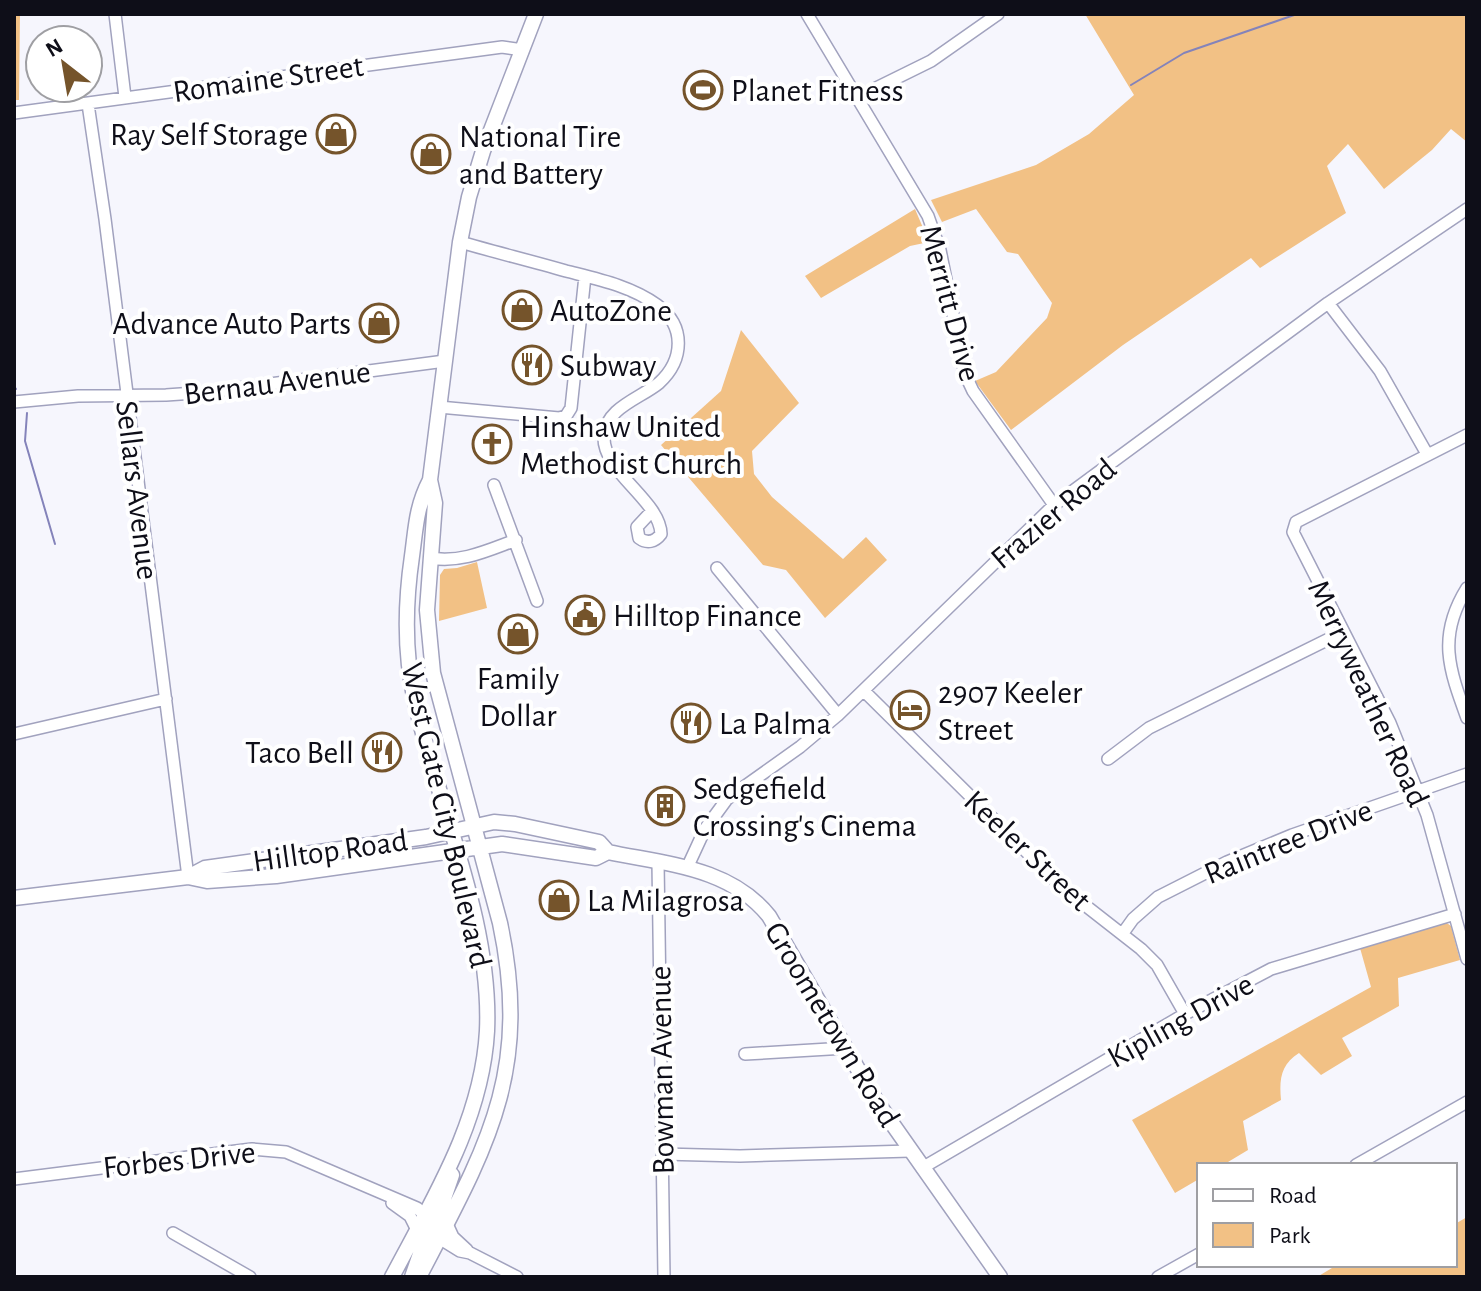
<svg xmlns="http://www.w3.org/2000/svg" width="1481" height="1291" viewBox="0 0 1481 1291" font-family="'Alegreya Sans',sans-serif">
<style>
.green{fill:#f2c185}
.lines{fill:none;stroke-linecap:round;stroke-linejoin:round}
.stream{stroke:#8483ba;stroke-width:2}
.minor-casing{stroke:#a1a2be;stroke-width:14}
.major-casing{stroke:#a1a2be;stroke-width:17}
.minor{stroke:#fff;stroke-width:11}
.major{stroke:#fff;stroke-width:14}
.labels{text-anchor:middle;stroke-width:8;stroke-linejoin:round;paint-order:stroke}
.street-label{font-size:32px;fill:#0e0e18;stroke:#fff}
.poi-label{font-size:32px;fill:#0e0e18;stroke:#fff;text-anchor:start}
</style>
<rect width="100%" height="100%" fill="#f6f6fd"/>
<path class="green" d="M14,14H20L19,100H14Z
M1085,14H1467V142L1451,129L1432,150L1384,189L1348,144L1327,166L1346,213L1260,268L1251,258L1123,345L1011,430L975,381L996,372L1047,318L1052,303L1018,254L1007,252L976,209L942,222L931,200L1036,165L1089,134L1134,95Z
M915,209L929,242L910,246L821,298L805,276Z
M741,330L799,403L752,451L754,474L772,497L843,559L866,537L887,560L825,618L786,570L763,565L661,445L721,391Z
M477,562L487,608L439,621L440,575L444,569L457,568Z
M1444,921L1451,926L1460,960L1398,978L1399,1006L1342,1038L1352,1056L1321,1075L1299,1053C1281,1064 1279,1079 1281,1100L1243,1121L1248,1150L1223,1165H1199V1179L1175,1193L1132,1120L1371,987L1360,948Z
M1467,1217V1277H1317L1337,1265H1455V1224Z"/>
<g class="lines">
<path class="stream" d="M1131,85L1184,53L1297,14
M14,386L16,389
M27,413L25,441L55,544"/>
<g class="minor-casing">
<path id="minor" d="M115,14L125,97
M807,14L928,216L940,250L965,374L973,391L1054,505
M858,97L931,61L998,14
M88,104L105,219L188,877
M14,113L502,47L523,50
M460,242C495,252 531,261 566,271C597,279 631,286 657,305C686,326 684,360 659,383C641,398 605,408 604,436C602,472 660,500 661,534C655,542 647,544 639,538L637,527L651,512
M1328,303L1380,371L1427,454
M14,402L78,396L166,395L209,392L445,361
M439,407L559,418L566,416L571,408L585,276
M1467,435L1296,522L1293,532L1390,723L1427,815L1467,959
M494,485L537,601
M430,558C462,563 486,551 516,540
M717,568L838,715
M1467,588C1437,636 1449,669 1467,718
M864,691L1063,888L1141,949L1157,965L1185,1014
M14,734L166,699
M1108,759L1149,728L1343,632
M658,862L664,1277
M687,868L705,829L727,799L800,747L838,715L1054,505L1328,303L1467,209
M1123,933L1133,919L1158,897L1227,862L1292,835L1467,774
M745,1054L846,1048
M663,1154L740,1156L910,1151
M1356,1165L1467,1102
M922,1168L1185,1014L1271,969L1455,914
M14,1179L252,1149L286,1152L417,1208L425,1215
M392,1203L410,1216L417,1230
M447,1224L453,1237L467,1250
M173,1233L250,1277
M439,1238L460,1251L470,1253L517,1277
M1158,1277L1199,1254"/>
</g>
<g class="major-casing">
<path id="major" d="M188,877L205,868L426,837L494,822L515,824L599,842L608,852C665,864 730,867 769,916L877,1102L1000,1277
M14,898L188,877L207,881L276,876L502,844L596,858L608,852
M439,1238L437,1219L452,1175
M392,1277C433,1199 482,1121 487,1031C492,922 438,806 415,701C404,653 405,604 412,556C416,527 416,507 430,480L460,242L469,197L483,151L536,14
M412,1277L428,1231L425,1216
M419,1277C486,1148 532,1074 500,923L433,673L427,610L435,503L430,480"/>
</g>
<use href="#minor" class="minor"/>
<use href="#major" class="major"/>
</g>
<defs>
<g id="stadium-ring" transform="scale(2)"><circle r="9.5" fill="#fff" stroke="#75542b" stroke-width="1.5"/><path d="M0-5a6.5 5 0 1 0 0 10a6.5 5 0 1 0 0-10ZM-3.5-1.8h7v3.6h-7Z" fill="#75542b"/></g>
<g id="shop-ring" transform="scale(2)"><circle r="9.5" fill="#fff" stroke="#75542b" stroke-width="1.5"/><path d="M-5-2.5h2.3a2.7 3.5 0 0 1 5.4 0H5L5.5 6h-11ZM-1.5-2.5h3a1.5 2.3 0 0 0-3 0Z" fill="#75542b"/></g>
<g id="restaurant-ring" transform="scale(2)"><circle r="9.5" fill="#fff" stroke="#75542b" stroke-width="1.5"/><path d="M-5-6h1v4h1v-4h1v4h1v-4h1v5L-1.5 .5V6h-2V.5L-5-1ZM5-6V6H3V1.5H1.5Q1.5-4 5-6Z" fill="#75542b"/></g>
<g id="church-ring" transform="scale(2)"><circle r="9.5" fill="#fff" stroke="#75542b" stroke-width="1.5"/><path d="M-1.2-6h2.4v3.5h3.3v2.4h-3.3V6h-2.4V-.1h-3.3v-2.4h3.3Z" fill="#75542b"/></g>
<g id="civic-ring" transform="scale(2)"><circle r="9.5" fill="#fff" stroke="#75542b" stroke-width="1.5"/><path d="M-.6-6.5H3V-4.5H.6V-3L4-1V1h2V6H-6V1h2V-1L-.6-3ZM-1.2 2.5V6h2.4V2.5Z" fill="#75542b"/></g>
<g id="hotel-ring" transform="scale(2)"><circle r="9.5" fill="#fff" stroke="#75542b" stroke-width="1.5"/><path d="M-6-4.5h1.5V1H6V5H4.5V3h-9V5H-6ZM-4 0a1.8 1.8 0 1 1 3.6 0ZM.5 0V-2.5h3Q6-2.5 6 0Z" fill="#75542b"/></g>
<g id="building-ring" transform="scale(2)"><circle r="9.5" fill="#fff" stroke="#75542b" stroke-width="1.5"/><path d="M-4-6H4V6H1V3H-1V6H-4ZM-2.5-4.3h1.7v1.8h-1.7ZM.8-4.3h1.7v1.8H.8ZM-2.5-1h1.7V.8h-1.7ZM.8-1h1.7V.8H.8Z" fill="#75542b"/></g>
</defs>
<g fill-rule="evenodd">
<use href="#stadium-ring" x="703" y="90"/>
<use href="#shop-ring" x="336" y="134"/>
<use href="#shop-ring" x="431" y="154"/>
<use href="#shop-ring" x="522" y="310"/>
<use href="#shop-ring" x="379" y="323"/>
<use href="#restaurant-ring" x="532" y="365"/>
<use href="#church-ring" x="492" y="444"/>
<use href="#civic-ring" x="585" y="615"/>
<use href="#shop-ring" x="518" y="634"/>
<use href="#hotel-ring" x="910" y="710"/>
<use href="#restaurant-ring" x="691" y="723"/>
<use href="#restaurant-ring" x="382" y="752"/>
<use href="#building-ring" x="665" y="806"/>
<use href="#shop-ring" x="559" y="900"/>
</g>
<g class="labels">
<g class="street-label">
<text transform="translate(268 78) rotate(-8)" y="11">Romaine Street</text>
<text transform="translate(951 303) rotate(75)" y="11">Merritt Drive</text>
<text transform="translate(277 382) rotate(-7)" y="11">Bernau Avenue</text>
<text transform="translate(138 490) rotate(83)" y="11">Sellars Avenue</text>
<text transform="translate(1053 513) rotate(-40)" y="11">Frazier Road</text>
<text transform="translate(1369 693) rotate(65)" y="11">Merryweather Road</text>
<text transform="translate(447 815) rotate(77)" y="11">West Gate City Boulevard</text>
<text transform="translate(1288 841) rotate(-22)" y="11">Raintree Drive</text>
<text transform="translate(330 850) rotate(-8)" y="11">Hilltop Road</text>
<text transform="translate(1028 850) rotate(43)" y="11">Keeler Street</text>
<text transform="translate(1180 1020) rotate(-29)" y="11">Kipling Drive</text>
<text transform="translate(833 1024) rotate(59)" y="11">Groometown Road</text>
<text transform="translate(661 1070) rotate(-91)" y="11">Bowman Avenue</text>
<text transform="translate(179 1159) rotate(-6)" y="11">Forbes Drive</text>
</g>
<g class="poi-label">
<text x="731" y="101">Planet Fitness</text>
<text x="308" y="145" text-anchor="end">Ray Self Storage</text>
<text x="459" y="147">National Tire<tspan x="459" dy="37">and Battery</tspan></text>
<text x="550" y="321">AutoZone</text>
<text x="351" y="334" text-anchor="end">Advance Auto Parts</text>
<text x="560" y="376">Subway</text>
<text x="520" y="437">Hinshaw United<tspan x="520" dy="37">Methodist Church</tspan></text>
<text x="613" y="626">Hilltop Finance</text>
<text x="518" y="689" text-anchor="middle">Family<tspan x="518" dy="37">Dollar</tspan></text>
<text x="938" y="703">2907 Keeler<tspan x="938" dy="37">Street</tspan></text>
<text x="719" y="734">La Palma</text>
<text x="354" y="763" text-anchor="end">Taco Bell</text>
<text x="693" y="799">Sedgefield<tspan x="693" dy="37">Crossing's Cinema</tspan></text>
<text x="587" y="911">La Milagrosa</text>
</g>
</g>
<rect width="1481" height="1291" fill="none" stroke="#0e0e18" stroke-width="32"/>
<rect x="1197" y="1163" width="260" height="104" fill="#ffffff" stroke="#9f9fa3" stroke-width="2"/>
<rect x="1213" y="1189" width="40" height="12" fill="#ffffff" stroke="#9f9fa3" stroke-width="2"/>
<text x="1269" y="1203" font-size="24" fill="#0e0e18">Road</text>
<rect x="1213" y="1223" width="40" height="24" fill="#f2c185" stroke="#9f9fa3" stroke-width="2"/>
<text x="1269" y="1243" font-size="24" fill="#0e0e18">Park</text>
<g transform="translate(64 64) rotate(329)"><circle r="38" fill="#ffffff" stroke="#9f9fa3" stroke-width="2"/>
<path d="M0-6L14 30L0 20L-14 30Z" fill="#75542b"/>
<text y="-12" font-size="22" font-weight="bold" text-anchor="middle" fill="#0e0e18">N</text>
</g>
</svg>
